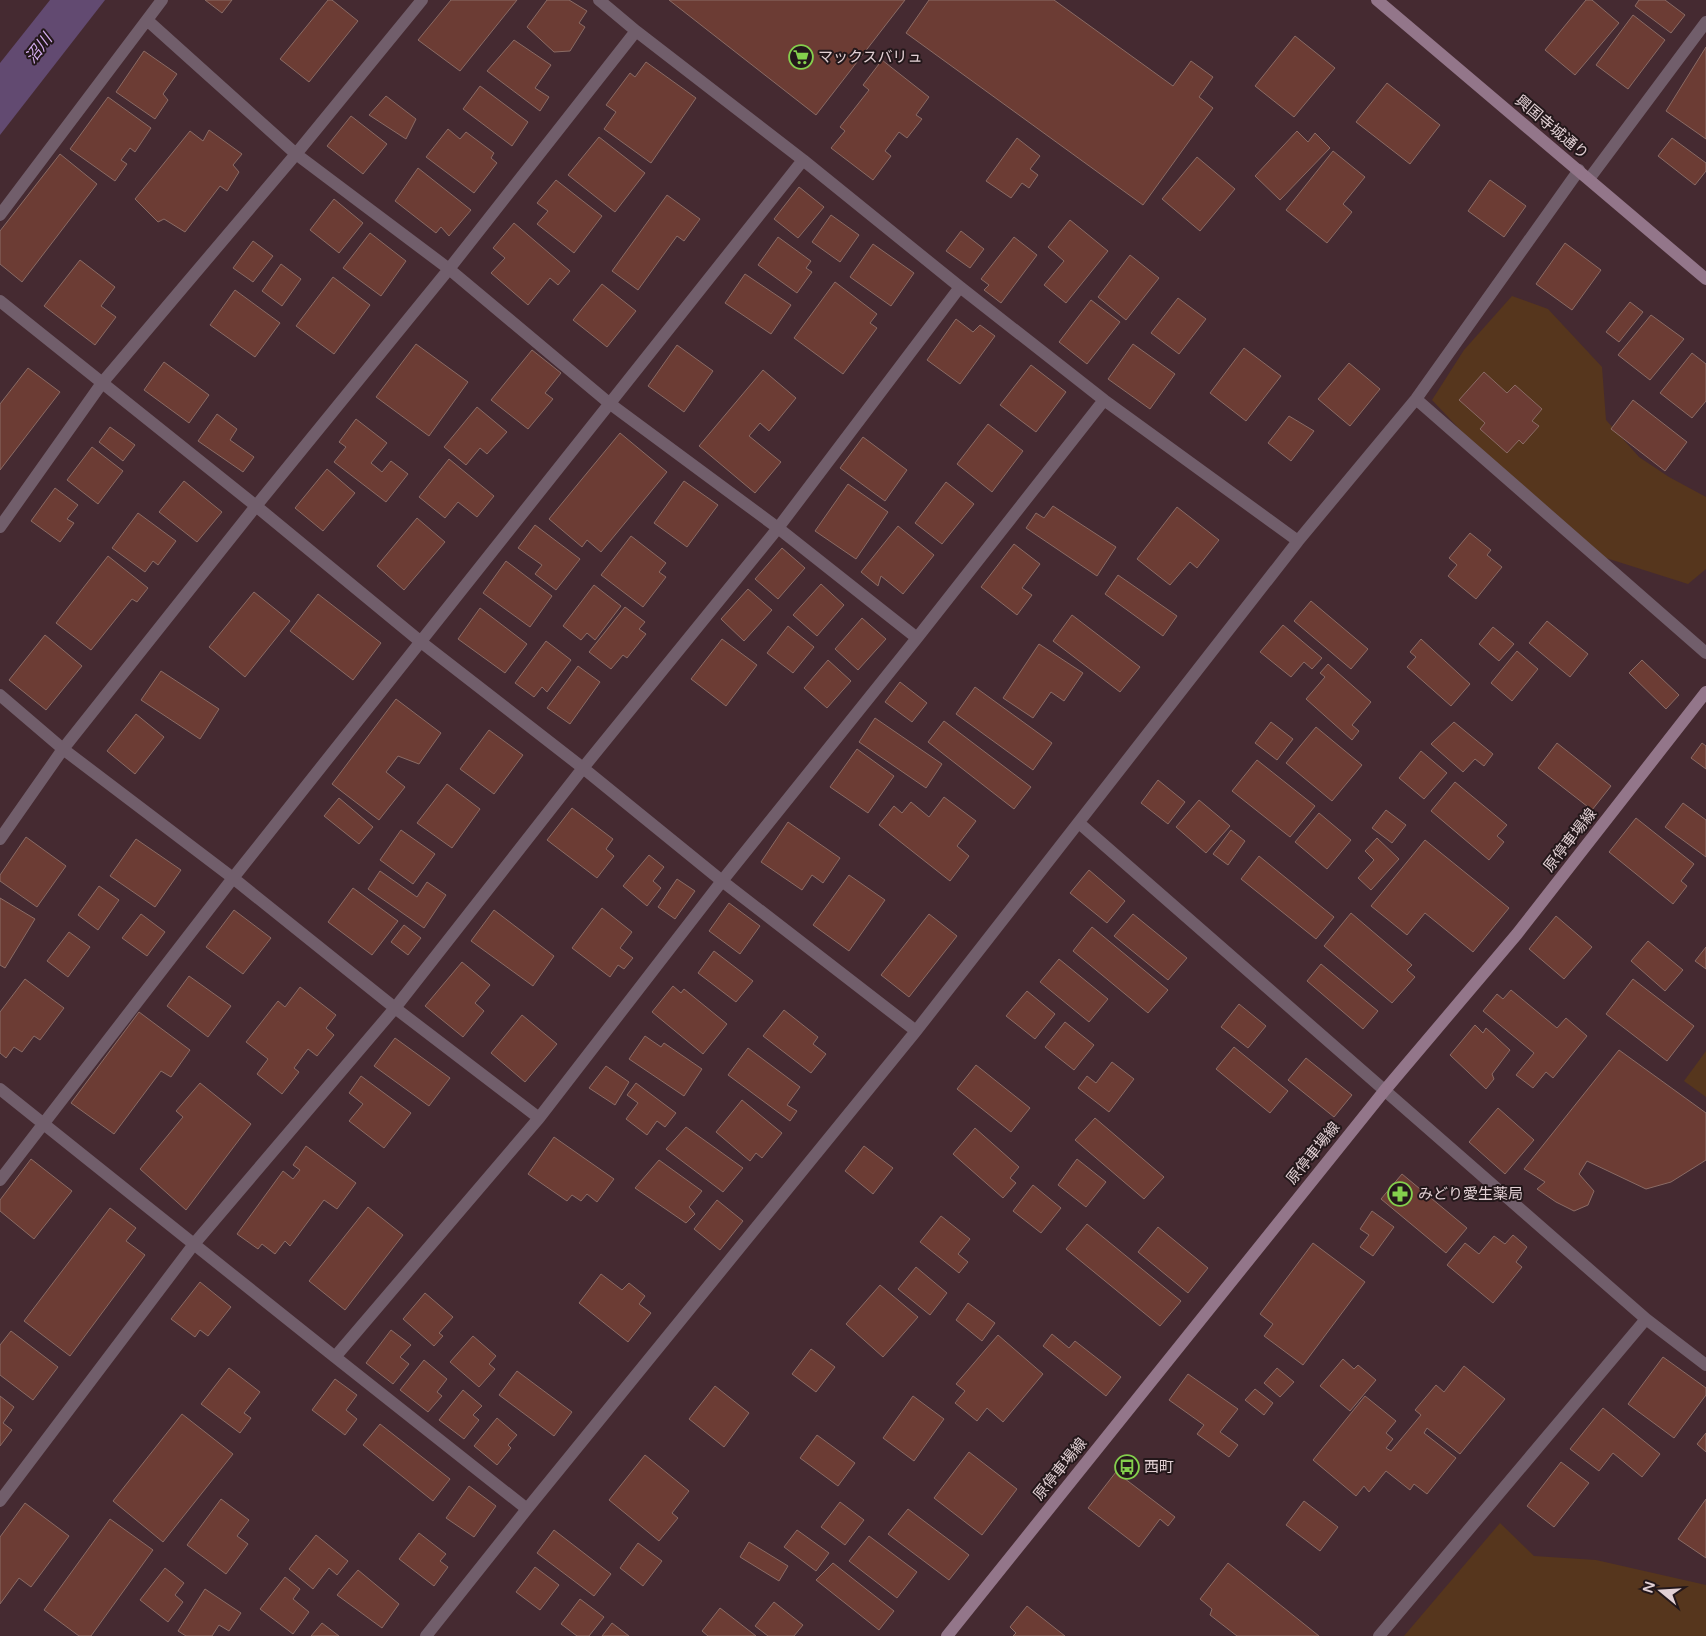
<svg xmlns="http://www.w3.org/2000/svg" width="1706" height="1636" viewBox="0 0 1706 1636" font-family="'Varela Round','Noto Sans JP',sans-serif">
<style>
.green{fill:#56361d}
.water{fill:#624a71}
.building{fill:#6c3c34;stroke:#8a6b65}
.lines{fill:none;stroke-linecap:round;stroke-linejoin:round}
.street{stroke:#715e6b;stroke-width:12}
.secondary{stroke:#93768a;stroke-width:12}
.labels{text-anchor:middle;stroke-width:4;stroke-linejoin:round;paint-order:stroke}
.poi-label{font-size:15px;fill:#e2d0d4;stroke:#23171a;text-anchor:start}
.street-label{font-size:15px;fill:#e2d0d4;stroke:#23171a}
.water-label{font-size:16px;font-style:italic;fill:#d4adef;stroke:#23171a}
</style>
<rect width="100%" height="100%" fill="#452a31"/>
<path class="green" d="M1512,296L1548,309L1602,367L1606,420L1639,457L1669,477L1706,497V569L1688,584L1606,558L1502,474L1432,400L1464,350Z
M1706,1051V1097L1684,1081Z
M1500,1523L1534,1556L1596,1560L1706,1585V1636H1404Z"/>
<path class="water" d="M50,0H105L0,135V63Z"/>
<path class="building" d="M205,0H232L222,13Z
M328,0H332L358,21L309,82L280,59Z
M451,0H517L460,71L418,40Z
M547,0H569L587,11L579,23L585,27L570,51L554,52L527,27Z
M669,0H905L816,115Z
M929,0H1054L1173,86L1191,61L1213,77L1199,97L1213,108L1143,205L906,33Z
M1586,0H1592L1619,23L1575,75L1545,50Z
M1639,0H1665L1685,15L1671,33L1635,6Z
M1633,15L1665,40L1628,89L1596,65Z
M1295,36L1335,68L1294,117L1255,86Z
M514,40L551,65L535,88L549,97L540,111L487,71Z
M1706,47V139L1666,111Z
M144,51L177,74L163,94L168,100L155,119L116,92Z
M882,60L929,97L916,115L922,119L907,138L899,132L885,151L891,156L873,180L831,148L845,131L840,127L869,90L863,85Z
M646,62L696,98L651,163L604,129L616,112L606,105L630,73L635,77Z
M1387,83L1440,125L1410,164L1356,122Z
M480,86L528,122L512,146L463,109Z
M386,96L416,119L406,139L369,115Z
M108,97L151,128L135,152L130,148L121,160L127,164L115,181L70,149Z
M351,116L387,144L363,174L327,146Z
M448,129L460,139L466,132L494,153L491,158L497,163L474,193L426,157Z
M209,130L242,154L233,165L239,172L227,191L220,186L185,232L164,219L158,222L135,199L190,131L203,141Z
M1297,131L1308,142L1315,133L1330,148L1280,200L1255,176Z
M599,137L645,173L615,212L568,175Z
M1017,138L1040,156L1030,169L1038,175L1029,188L1022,183L1011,198L986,181Z
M1672,138L1706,163V171L1695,185L1658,156Z
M1333,151L1365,177L1343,204L1352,212L1327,243L1286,210Z
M60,154L97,184L22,282L0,264V231Z
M1197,157L1235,189L1200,231L1162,199Z
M418,168L471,210L449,236L441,227L436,233L395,201Z
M556,180L602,216L574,253L537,224L548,211L537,203Z
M1490,180L1526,206L1504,237L1468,211Z
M799,187L824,207L798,238L774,219Z
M667,195L700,219L684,241L677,236L638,290L612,271Z
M334,199L363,223L339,253L310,230Z
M831,215L859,235L840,262L812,242Z
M1070,220L1108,251L1066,303L1044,285L1064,261L1048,247Z
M514,223L570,271L558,285L550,278L528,305L491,273L505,258L493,248Z
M961,231L984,249L970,268L946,251Z
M370,233L406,261L381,296L343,268Z
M778,237L811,261L806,268L812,272L797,293L758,265Z
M1014,237L1037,255L1001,303L984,290L989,285L981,279Z
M253,241L273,256L253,282L233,268Z
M1565,243L1601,270L1572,310L1536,284Z
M873,244L914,273L891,306L850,277Z
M1130,255L1159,278L1126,320L1098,297Z
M80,260L115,287L101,306L116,317L95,345L44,306Z
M281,264L301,279L282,306L262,291Z
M745,274L791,305L771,334L725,303Z
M333,277L370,305L334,354L296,326Z
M835,282L877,314L870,323L877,328L843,374L794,338Z
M602,284L636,311L607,347L573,320Z
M235,290L280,323L255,357L210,325Z
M1178,298L1206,319L1179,354L1151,333Z
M1091,300L1120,322L1087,364L1059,342Z
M1630,302L1643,312L1619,342L1606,332Z
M1651,315L1684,339L1650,380L1618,355Z
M956,319L973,332L980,325L995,336L960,384L927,360Z
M416,344L468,382L429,436L376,397Z
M1133,344L1175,374L1150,409L1108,379Z
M677,345L713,371L684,412L648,386Z
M1244,348L1281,376L1246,421L1210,393Z
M532,350L561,373L545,393L553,399L528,429L491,400Z
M1692,353L1706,364V401L1692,418L1660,393Z
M164,362L209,395L189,423L144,390Z
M1349,363L1380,389L1350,426L1318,399Z
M1031,365L1066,392L1036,432L1000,405Z
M28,368L60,392L0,470V404Z
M763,370L796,398L769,431L760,423L749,436L781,462L755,493L699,446Z
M1484,372L1507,393L1515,385L1542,409L1532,421L1539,426L1523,444L1519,440L1507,453L1480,429L1485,423L1459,400Z
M1633,400L1687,442L1665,471L1611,429Z
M477,407L507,432L487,454L480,448L466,465L444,447Z
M217,414L237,429L230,440L254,457L243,472L198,441Z
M1289,416L1314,431L1291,461L1268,443Z
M356,419L387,443L371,463L382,472L391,461L408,474L386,502L334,462L346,447L339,442Z
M988,424L1023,451L992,492L957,464Z
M110,427L135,445L123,461L99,442Z
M620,433L667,472L601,552L587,540L582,547L549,519Z
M863,437L907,470L885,501L840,468Z
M92,447L123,471L98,504L67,480Z
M449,459L494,496L477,517L458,502L445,518L419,497Z
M327,469L355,493L323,531L295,508Z
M184,481L222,512L197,542L159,512Z
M684,481L718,505L687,547L654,523Z
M946,482L974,504L942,544L915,523Z
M848,484L888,512L856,559L815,531Z
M55,488L78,505L67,519L74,523L60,542L31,521Z
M1053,506L1116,547L1097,576L1026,528L1036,513L1044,518Z
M1177,507L1219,540L1197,568L1190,562L1170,585L1137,559Z
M138,513L176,541L158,565L153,561L145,572L112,548Z
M417,518L445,542L404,590L377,566Z
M535,525L580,559L556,590L535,574L542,565L518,548Z
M898,526L934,555L903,594L881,576L878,586L861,572Z
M1470,533L1491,550L1487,555L1502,567L1476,599L1448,576L1457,565L1449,558Z
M631,536L666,563L659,572L666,577L643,607L601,575Z
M1014,544L1040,564L1022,588L1032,595L1017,615L981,587Z
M782,548L805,568L778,599L755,579Z
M108,556L148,588L137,602L132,599L91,650L56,623Z
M506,561L552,596L530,627L483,593Z
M1118,575L1177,616L1163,636L1105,594Z
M821,584L844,605L817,636L793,615Z
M594,585L621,606L595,640L587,633L581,640L563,626Z
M748,589L772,610L744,641L721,619Z
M254,592L290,621L245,677L209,647Z
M318,594L381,643L353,680L290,631Z
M1311,601L1368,649L1351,669L1294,621Z
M625,607L645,622L639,629L646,634L627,658L623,655L611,669L589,652Z
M480,608L527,644L505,673L458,639Z
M1072,615L1140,667L1120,692L1053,641Z
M862,618L886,639L858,670L835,649Z
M1547,621L1588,654L1570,677L1529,643Z
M1283,625L1322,658L1312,669L1304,662L1291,677L1260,652Z
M788,626L814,647L793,673L767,653Z
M1493,627L1514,644L1499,661L1479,644Z
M45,635L82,666L46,710L9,680Z
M722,639L757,665L726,706L691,679Z
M1421,639L1470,684L1451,706L1407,667L1416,657L1410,652Z
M546,641L571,660L547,692L542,687L534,697L515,683Z
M1039,644L1083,673L1064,701L1051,692L1033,718L1003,698Z
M1517,651L1538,669L1512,701L1491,683Z
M828,660L851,681L827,708L804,688Z
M1642,660L1679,695L1666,709L1629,673Z
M1328,664L1371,702L1352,725L1359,731L1352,740L1306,699L1325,677L1320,673Z
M578,666L600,682L570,724L547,708Z
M161,671L219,709L200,739L141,700Z
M900,682L927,703L912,722L885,702Z
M975,687L1052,743L1033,770L956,714Z
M396,699L441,733L419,764L398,756L386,772L405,787L379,820L332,784Z
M136,714L164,737L135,774L107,751Z
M875,718L942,764L926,788L859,742Z
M944,721L1031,787L1014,809L928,742Z
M1271,722L1293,739L1277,760L1255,743Z
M1454,722L1493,754L1484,766L1475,759L1463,772L1431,744Z
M1316,727L1362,765L1332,801L1286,763Z
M489,730L523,755L494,794L460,769Z
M1557,743L1611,786L1592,810L1538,768Z
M1702,743L1706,746V769L1691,758Z
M857,749L894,776L868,813L830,787Z
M1421,751L1447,773L1424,799L1399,778Z
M1257,760L1315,806L1290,837L1232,791Z
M1158,780L1185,802L1168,824L1141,803Z
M1455,782L1507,825L1497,836L1504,842L1489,860L1431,811Z
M447,784L480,809L452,848L417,823Z
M944,797L976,821L957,846L969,856L950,881L879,825L894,806L902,813L911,802L929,817Z
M339,798L373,827L359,844L324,816Z
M1199,800L1230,826L1206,853L1176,827Z
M1683,803L1706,820V857L1665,827Z
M572,808L613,839L606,849L614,856L597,878L547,840Z
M1386,810L1406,825L1392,843L1372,828Z
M1319,813L1351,840L1327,869L1295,842Z
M1636,818L1694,864L1681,881L1687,886L1673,904L1609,852Z
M788,822L840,858L823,883L812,875L802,890L761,862Z
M401,830L435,854L413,884L380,860Z
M1231,830L1245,841L1228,865L1213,854Z
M26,837L66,866L37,907L0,881V875Z
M1377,838L1399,859L1371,890L1358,878L1374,860L1365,851Z
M136,839L181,870L155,907L110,876Z
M1425,840L1509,908L1473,952L1425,913L1407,935L1371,906Z
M649,855L664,867L653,881L661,888L647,906L623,886Z
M1259,856L1334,917L1316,939L1241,879Z
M1089,870L1125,901L1107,923L1070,893Z
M380,871L417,897L427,882L446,895L424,928L368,889Z
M849,875L885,900L849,951L813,925Z
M677,879L695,891L675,919L658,907Z
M99,886L119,900L98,930L78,915Z
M353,888L398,921L372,955L328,922Z
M0,898L35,919L5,968L0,965Z
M729,903L760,926L740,954L709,931Z
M602,908L632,932L620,948L633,958L624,969L618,965L610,977L572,948Z
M234,910L271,938L243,974L206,947Z
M494,910L554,956L533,986L471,941Z
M1351,913L1412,965L1407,970L1415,977L1392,1003L1324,946Z
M141,914L165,932L147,956L122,938Z
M929,914L957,936L909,997L881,975Z
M1133,914L1187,958L1168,980L1114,936Z
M1556,916L1592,947L1564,979L1529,949Z
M404,925L421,938L408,955L391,942Z
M1092,927L1168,990L1148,1013L1073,951Z
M69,932L90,947L68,977L47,961Z
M1648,941L1683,970L1665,991L1631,961Z
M1706,947V969L1695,961Z
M714,951L753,981L736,1002L698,973Z
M1059,959L1108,999L1089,1022L1040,982Z
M462,962L490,985L475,1003L484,1011L463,1037L425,1006Z
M1321,964L1378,1011L1363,1029L1307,981Z
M189,976L231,1006L208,1037L167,1006Z
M25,979L64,1008L40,1040L34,1036L22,1052L14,1047L6,1058L0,1053V1012Z
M1633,979L1694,1026L1667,1061L1606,1014Z
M673,986L681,993L684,989L727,1024L703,1054L652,1012Z
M300,987L336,1015L326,1028L334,1035L317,1056L308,1049L294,1068L299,1072L282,1094L257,1074L268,1059L246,1042L278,1001L285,1007Z
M1511,990L1557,1028L1566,1018L1587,1036L1553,1078L1546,1072L1533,1088L1516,1075L1534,1053L1483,1011L1497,994L1503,999Z
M1027,991L1055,1014L1035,1039L1006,1016Z
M1239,1004L1266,1026L1248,1048L1221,1027Z
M784,1010L818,1037L813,1044L826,1054L811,1073L763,1036Z
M139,1012L190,1050L171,1077L161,1071L114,1134L71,1103Z
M522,1015L557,1044L525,1082L491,1053Z
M1065,1022L1094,1045L1074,1070L1045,1047Z
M1475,1025L1483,1033L1486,1028L1510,1050L1492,1074L1494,1079L1486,1089L1450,1055Z
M645,1036L661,1047L664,1043L702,1069L684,1096L629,1059Z
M395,1038L450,1078L429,1106L374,1066Z
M1234,1047L1288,1091L1270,1113L1216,1069Z
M748,1048L800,1087L787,1105L797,1111L790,1121L728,1075Z
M1619,1050L1706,1113V1160L1671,1182L1646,1189L1587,1161L1579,1174L1594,1191L1588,1205L1574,1211L1556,1202L1537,1189L1545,1182L1524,1169Z
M1306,1058L1352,1095L1334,1117L1288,1080Z
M1112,1062L1134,1079L1109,1112L1078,1088L1087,1076L1096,1083Z
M976,1065L1030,1108L1011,1132L957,1089Z
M606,1066L629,1082L615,1105L589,1088Z
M361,1076L411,1113L384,1148L349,1121L363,1104L349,1093Z
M200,1083L251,1124L186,1210L140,1169L183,1117L176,1111Z
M636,1083L676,1113L665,1127L657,1121L647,1135L626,1119L638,1103L627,1095Z
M742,1100L782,1133L762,1158L756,1153L750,1161L716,1132Z
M1498,1108L1534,1140L1505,1174L1469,1142Z
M1095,1118L1164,1177L1144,1199L1075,1140Z
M686,1127L743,1168L723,1192L666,1149Z
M975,1128L1019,1167L1010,1178L1016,1183L1003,1198L953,1154Z
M554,1137L614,1179L597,1202L587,1194L581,1201L572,1195L567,1201L528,1174Z
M306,1146L356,1183L337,1209L324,1200L290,1246L285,1241L275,1254L262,1244L258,1249L237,1234L283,1171L293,1179L300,1170L293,1165Z
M864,1146L893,1168L873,1194L845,1171Z
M31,1159L72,1191L34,1239L0,1211V1200Z
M1077,1159L1106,1182L1086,1207L1058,1185Z
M659,1160L702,1191L689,1207L695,1214L686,1223L635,1188Z
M1402,1174L1467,1228L1446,1253L1381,1199Z
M1033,1185L1061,1208L1041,1233L1013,1211Z
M717,1200L743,1221L720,1250L694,1229Z
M368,1207L403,1235L345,1310L309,1281Z
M110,1208L136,1228L126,1241L145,1255L70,1356L24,1321Z
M1372,1211L1394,1227L1373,1256L1360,1247L1369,1235L1360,1229Z
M941,1216L970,1239L958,1254L968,1262L959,1273L920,1242Z
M1087,1224L1181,1301L1160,1326L1066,1249Z
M1158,1227L1208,1268L1188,1293L1138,1252Z
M1513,1235L1527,1247L1516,1262L1522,1267L1493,1303L1447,1265L1465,1243L1479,1254L1494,1236L1505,1244Z
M1313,1243L1365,1282L1303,1365L1264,1336L1273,1324L1260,1314Z
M916,1267L947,1293L930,1315L898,1289Z
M601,1274L622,1290L629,1283L645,1296L639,1304L651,1313L628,1342L579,1303Z
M200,1282L231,1307L208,1336L200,1330L195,1337L171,1319Z
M880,1285L918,1317L883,1357L846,1324Z
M425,1293L453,1317L439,1333L443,1336L434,1346L403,1319Z
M968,1303L995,1323L982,1341L956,1320Z
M391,1330L411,1345L400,1357L409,1364L393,1384L366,1363Z
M11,1331L58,1367L33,1400L0,1375V1345Z
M1052,1334L1069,1348L1075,1341L1121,1377L1106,1396L1043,1346Z
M998,1335L1043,1374L1003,1422L987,1408L977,1421L955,1403L965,1391L956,1384Z
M473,1336L496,1356L489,1364L495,1369L479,1387L450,1362Z
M811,1349L835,1367L816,1392L792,1374Z
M1663,1357L1706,1388V1395L1674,1438L1628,1404Z
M1343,1359L1354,1369L1358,1365L1376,1380L1350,1411L1320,1386Z
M424,1360L447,1379L437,1392L442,1396L428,1412L400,1390Z
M1464,1366L1505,1399L1460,1454L1427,1428L1424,1433L1456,1458L1427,1494L1414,1484L1410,1490L1386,1471L1369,1492L1364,1486L1356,1496L1313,1460L1365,1396L1396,1421L1386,1433L1393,1439L1386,1448L1391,1451L1421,1415L1415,1410L1436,1385L1444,1392Z
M229,1368L260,1392L244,1413L251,1418L240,1433L201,1404Z
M1277,1368L1294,1382L1280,1397L1264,1383Z
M517,1371L572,1412L554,1436L499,1395Z
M1188,1374L1238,1409L1220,1432L1238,1445L1229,1457L1197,1434L1204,1425L1169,1400Z
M335,1379L357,1395L346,1410L357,1419L345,1435L312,1410Z
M715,1386L749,1413L724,1447L689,1419Z
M1255,1389L1273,1403L1264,1415L1245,1400Z
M463,1390L482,1406L473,1415L479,1420L464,1439L439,1420Z
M0,1396L14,1407L3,1423L12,1430L0,1446Z
M913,1396L944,1419L914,1461L883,1438Z
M1603,1408L1660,1454L1642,1477L1613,1453L1599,1471L1570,1449Z
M182,1414L233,1454L163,1542L113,1501Z
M497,1418L517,1435L508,1445L511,1448L497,1465L474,1446Z
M380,1424L450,1479L433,1501L363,1445Z
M1706,1433V1452L1697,1444Z
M817,1435L855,1463L838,1486L800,1458Z
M969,1452L1017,1489L982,1535L934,1498Z
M645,1455L689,1491L672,1513L678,1518L659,1541L609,1500Z
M1561,1462L1589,1483L1554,1527L1527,1506Z
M1116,1472L1175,1517L1168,1526L1160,1519L1139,1547L1088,1508Z
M469,1486L496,1506L474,1537L446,1518Z
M221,1499L249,1520L237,1536L248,1544L226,1574L187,1545Z
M1706,1499V1558L1678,1539Z
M1304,1501L1338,1527L1320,1551L1286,1525Z
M840,1502L864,1520L845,1545L821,1527Z
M25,1503L69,1536L31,1587L19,1578L0,1604V1537Z
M908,1509L969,1555L949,1580L888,1534Z
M110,1519L153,1550L91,1636H79L44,1610Z
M554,1530L611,1574L594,1596L537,1553Z
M797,1530L829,1553L816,1571L784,1547Z
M419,1533L446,1554L440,1561L448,1567L434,1586L399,1559Z
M316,1535L348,1561L337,1575L329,1568L313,1589L289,1569Z
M869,1536L917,1572L897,1598L849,1561Z
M749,1542L788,1566L779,1581L740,1557Z
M638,1543L662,1561L643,1586L620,1568Z
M833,1563L894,1611L879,1630L816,1580Z
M1228,1563L1319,1636H1237L1210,1615L1212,1609L1200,1599Z
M535,1567L559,1585L540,1610L516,1592Z
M165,1568L184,1583L175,1595L183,1602L168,1622L140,1600Z
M358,1570L399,1604L382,1628L337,1595Z
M285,1577L300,1589L293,1599L309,1612L293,1634L260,1609Z
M205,1589L241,1613L229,1631L219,1625L212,1636H186L178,1631Z
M580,1599L604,1617L589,1636H577L561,1624Z
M774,1602L803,1625L794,1636H768L755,1626Z
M1027,1606L1065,1636H1013L1016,1633L1010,1627Z
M720,1608L756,1636H708L702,1631Z
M322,1623L339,1636H311Z
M612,1623L629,1636H602Z"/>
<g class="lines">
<path class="street" d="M599,0L636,31L803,160L960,287L1104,400L1298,541
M147,20L296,154L449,269L609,403L778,528L917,638
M1589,179L1706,22
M0,215L162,0
M0,301L256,506L421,642L583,768L722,881L916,1031
M1416,399L1706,653
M0,527L102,383L296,154L422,0
M0,695L63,749L233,878L395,1008L539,1118
M1079,823L1646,1319L1706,1365
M0,839L63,749L256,506L449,269L636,31
M0,1089L335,1357L539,1118L722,881L917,638L1104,400
M0,1180L233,878L803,160
M335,1357L527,1509
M0,1501L194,1244L395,1008L583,768L778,528L960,287
M426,1636L527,1509L916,1031L1298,541L1416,399L1579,170
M1379,1636L1646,1319"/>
<path class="secondary" d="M1377,0L1706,279
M947,1636L1385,1090L1517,934L1706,692"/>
</g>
<defs>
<g id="supermarket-ring" transform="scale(1.25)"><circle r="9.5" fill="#23171a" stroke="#84cf4d" stroke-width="1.5"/><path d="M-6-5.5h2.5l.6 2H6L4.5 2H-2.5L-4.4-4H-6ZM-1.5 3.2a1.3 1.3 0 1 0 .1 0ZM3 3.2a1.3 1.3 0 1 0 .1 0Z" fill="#84cf4d"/></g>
<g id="pharmacy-ring" transform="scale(1.25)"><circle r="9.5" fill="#23171a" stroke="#84cf4d" stroke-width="1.5"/><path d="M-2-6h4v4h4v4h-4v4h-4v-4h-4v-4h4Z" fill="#84cf4d"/></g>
<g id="bus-ring" transform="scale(1.25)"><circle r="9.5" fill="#23171a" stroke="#84cf4d" stroke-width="1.5"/><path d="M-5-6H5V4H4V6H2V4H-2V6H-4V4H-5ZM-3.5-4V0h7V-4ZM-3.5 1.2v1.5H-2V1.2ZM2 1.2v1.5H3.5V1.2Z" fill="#84cf4d"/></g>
</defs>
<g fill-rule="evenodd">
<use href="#supermarket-ring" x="801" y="57"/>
<use href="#pharmacy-ring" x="1400" y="1194"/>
<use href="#bus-ring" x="1127" y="1467"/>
</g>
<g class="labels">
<g class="poi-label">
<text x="818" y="62">マックスバリュ</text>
<text x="1418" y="1199">みどり愛生薬局</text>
<text x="1144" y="1472">西町</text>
</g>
<g class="street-label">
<text transform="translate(1552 127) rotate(40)" y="5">興国寺城通り</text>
<text transform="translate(1570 840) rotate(-52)" y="5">原停車場線</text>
<text transform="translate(1313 1153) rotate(-51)" y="5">原停車場線</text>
<text transform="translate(1060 1469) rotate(-51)" y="5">原停車場線</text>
</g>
<g class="water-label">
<text transform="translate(38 48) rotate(-52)" y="6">沼川</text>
</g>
</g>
<g transform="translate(1661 1591) rotate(288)" stroke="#23171a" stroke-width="4" paint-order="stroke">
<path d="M0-4L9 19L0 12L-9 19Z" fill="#e2d0d4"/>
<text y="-8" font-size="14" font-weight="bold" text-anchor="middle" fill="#e2d0d4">N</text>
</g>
</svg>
